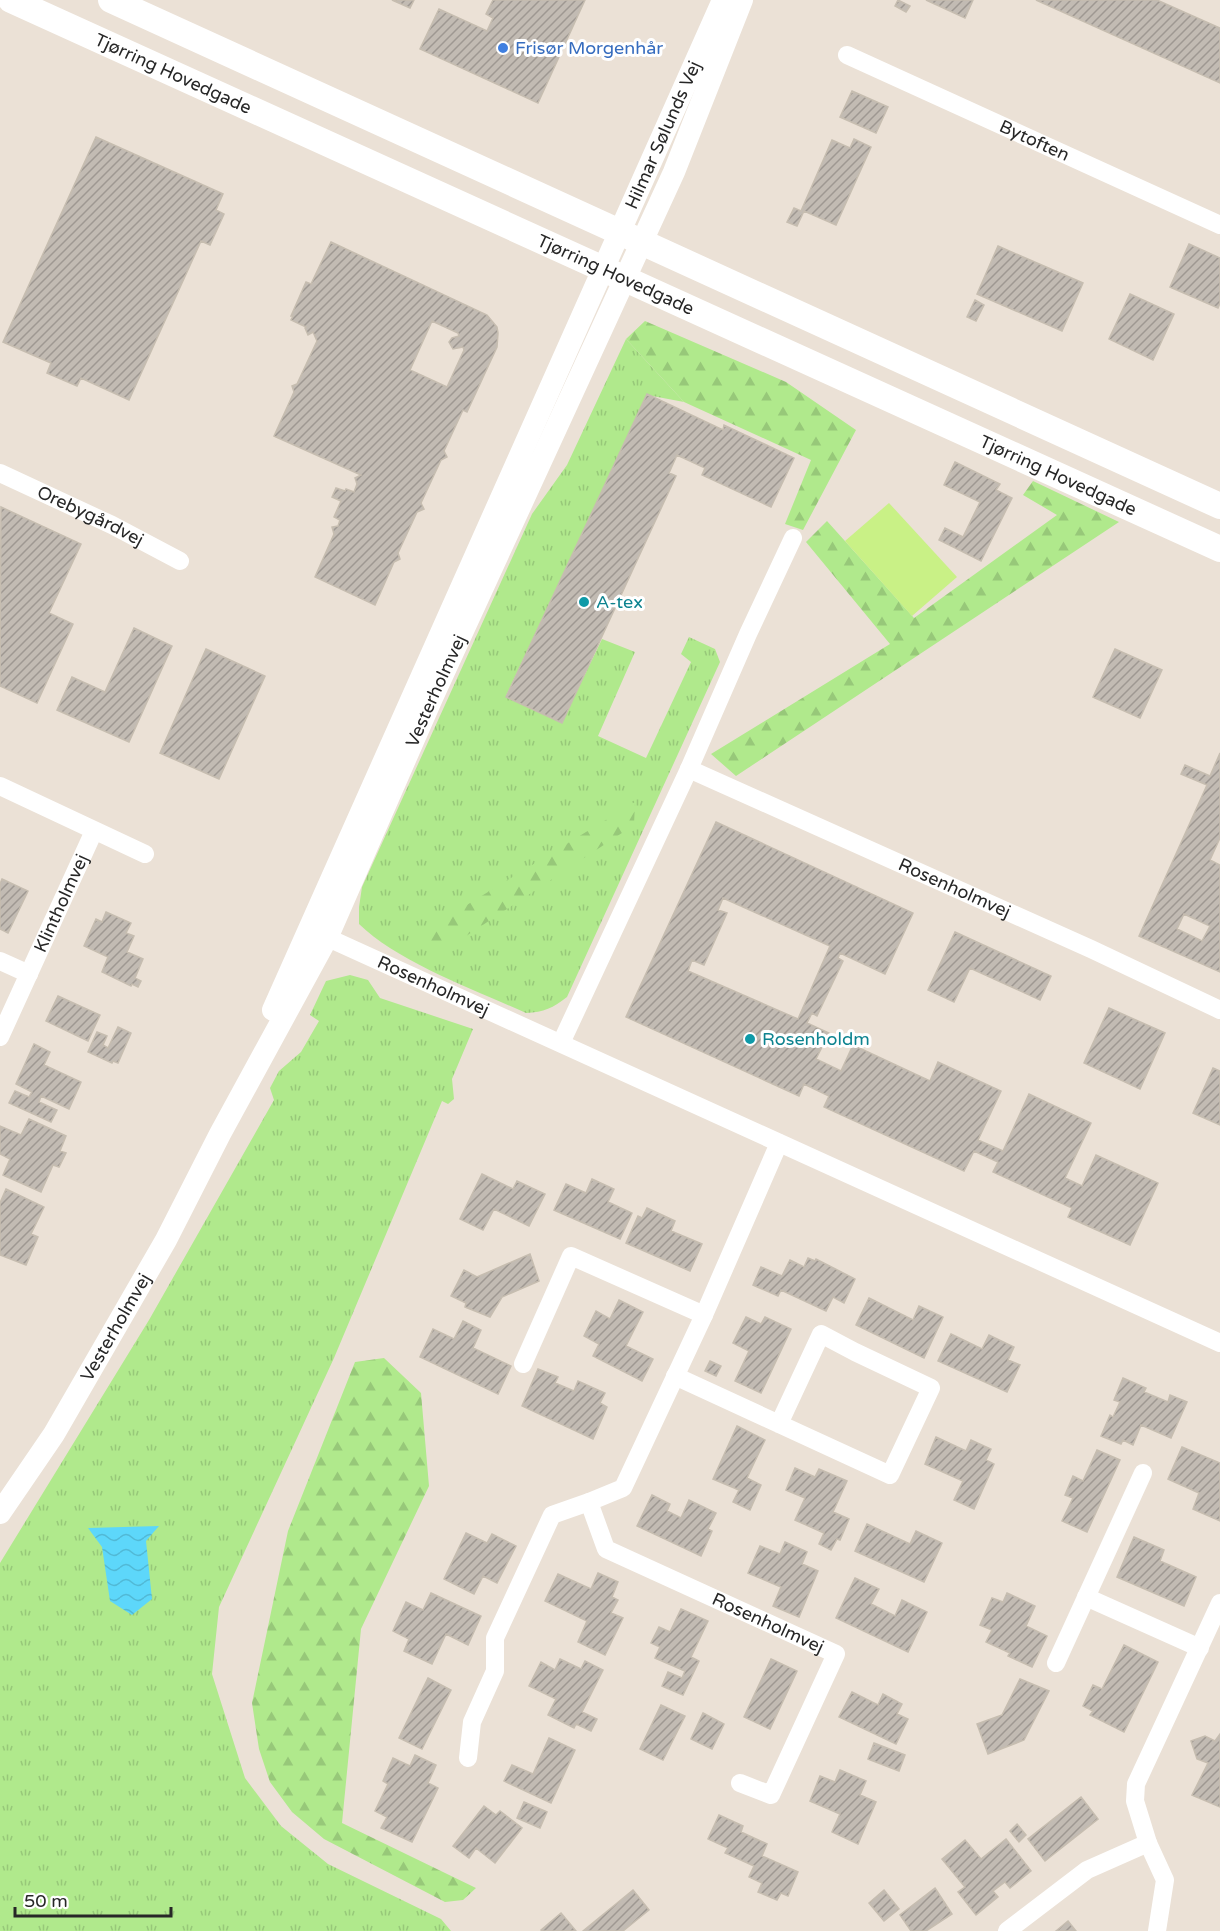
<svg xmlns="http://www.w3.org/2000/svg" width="1220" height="1931" viewBox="0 0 1220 1931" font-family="'Varela Round',sans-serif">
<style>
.grass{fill:url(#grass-tufts)}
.forest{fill:url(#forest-firs)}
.pitch{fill:#c9f186}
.water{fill:url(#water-waves)}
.building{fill:url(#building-hatch);stroke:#c6bdb0;stroke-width:1.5;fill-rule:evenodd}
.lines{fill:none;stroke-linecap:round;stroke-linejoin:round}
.minor{stroke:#fff;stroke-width:18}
.tertiary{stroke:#fff;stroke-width:22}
.secondary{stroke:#fff;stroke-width:26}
.shop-dot{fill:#3f7fe0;stroke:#fff;stroke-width:2}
.culture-dot{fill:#0f9aa8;stroke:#fff;stroke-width:2}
.labels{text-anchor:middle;stroke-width:6;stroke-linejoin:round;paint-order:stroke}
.shop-label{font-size:18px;fill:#366cbe;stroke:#fff;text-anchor:start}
.street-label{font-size:18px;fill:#272727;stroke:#fff}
.culture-label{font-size:18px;fill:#0d838f;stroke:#fff;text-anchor:start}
</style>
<defs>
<pattern id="grass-tufts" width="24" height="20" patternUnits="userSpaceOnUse" patternTransform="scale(1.5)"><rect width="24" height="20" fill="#b0e98c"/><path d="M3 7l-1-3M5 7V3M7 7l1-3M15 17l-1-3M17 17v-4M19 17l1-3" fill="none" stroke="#97c879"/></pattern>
<pattern id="forest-firs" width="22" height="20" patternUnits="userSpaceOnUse" patternTransform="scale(1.5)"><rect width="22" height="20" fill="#b0e98c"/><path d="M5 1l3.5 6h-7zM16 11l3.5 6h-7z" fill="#97c879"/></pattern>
<pattern id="water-waves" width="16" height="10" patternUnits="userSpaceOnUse" patternTransform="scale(1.5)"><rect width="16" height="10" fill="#5dd7fa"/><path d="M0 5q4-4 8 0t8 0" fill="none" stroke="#51b9d6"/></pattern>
<pattern id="building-hatch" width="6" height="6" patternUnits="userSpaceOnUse" patternTransform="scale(1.5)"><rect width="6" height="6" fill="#c2bbb3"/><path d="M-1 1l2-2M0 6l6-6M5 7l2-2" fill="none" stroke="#9e9892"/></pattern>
</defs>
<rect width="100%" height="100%" fill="#ebe1d6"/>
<path class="grass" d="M626,339L684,402L647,395L506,696L562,722L602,639L635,652L598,736L646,758L691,662L681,654L689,637L715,649L720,662L567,997C553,1008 544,1012 526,1013C475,990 398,962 359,924V907L362,887L532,514L567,465Z
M350,975L368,980L380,998L473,1029L452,1079L454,1099L448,1104L442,1101L334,1358L219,1607L212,1674L245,1778L281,1826L328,1864L441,1919L451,1931H0V1563L149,1320L274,1100L270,1088L279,1071L301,1052L319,1021L310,1015L326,981Z"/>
<path class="forest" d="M645,321L786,382L856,430L803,530L785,524L811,460L684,402L626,339Z
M1033,481L1119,522L736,776L711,754L890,644L806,542L827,521L914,618L1057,515L1023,495Z
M635,802L634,825L451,946L426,947V930Z
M384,1358L421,1393L429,1486L361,1629L342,1823L476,1888L463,1900L445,1902L324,1839L292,1812L270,1782L259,1749L252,1703L288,1531L355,1362Z"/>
<path class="pitch" d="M889,503L957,577L912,616L845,541Z"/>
<path class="water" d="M159,1526L146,1541L152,1599L132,1615L110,1601L102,1547L88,1528Z"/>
<path class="building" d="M392,0H414L410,8Z
M493,0H585L538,103L420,49L439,9L487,31L493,18L486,14Z
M898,0L910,6L906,12L895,6Z
M926,0H973L965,18Z
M1036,0H1157L1220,28V83Z
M852,91L888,107L876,133L840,117Z
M96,137L223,194L216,210L224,214L210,245L201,241L129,400L81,378L77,386L47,373L51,363L3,342Z
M854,139L871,147L836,225L804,211L797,226L787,222L794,208L801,211L832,140L850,148Z
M331,242L487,315L497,327L498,333L497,347L467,412L463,410L444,451L447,457L441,460L421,503L424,509L417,512L398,553L400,559L394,562L375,605L315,577L334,534L332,527L338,526L340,520L334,517L341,501L332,497L336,488L345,491L346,489L354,492L357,484L355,478L361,475L274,436L294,392L292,386L297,384L317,341L313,332L308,335L305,328L306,327L291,320L293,316H291L306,282L311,284ZM432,321L458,333L459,336L452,338L449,342L453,349L463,347L464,350L447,387L410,370Z
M1189,244L1220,258V303L1218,308L1170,287Z
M998,246L1083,283L1062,331L977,294Z
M1130,294L1174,314L1153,360L1109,339Z
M975,300L984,305L976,321L967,317Z
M647,394L723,430L724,425L794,458L771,507L702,475L705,468L677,455L669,473L676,476L562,723L506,697Z
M955,462L1000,484L996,490L1012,498L981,561L939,540L945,528L963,537L980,502L944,485Z
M1,507L81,544L49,613L73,624L37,703L0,686Z
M134,628L172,646L129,742L57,710L72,677L105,692Z
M206,649L265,676L219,779L160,753Z
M1115,649L1162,670L1140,718L1093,697Z
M1220,753V838L1210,860L1220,865V972L1139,936L1207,785L1181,774L1185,765L1210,776ZM1184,914L1210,926L1202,941L1177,929Z
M716,822L913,913L885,974L840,953L838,958L843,961L817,1016L812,1013L807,1023L829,1033L816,1059L841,1071L853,1045L930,1081L938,1062L1001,1091L978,1140L1003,1151L1029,1094L1091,1123L1065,1178L1082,1186L1096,1155L1158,1183L1130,1245L1068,1217L1072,1208L993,1172L998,1162L974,1151L964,1171L824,1107L829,1096L804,1084L799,1096L626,1017ZM723,898L830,946L798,1019L688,971L692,960L704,965L727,913L718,910Z
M2,879L28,891L8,933L0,929V884Z
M106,912L131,923L126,933L134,936L127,952L143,959L135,978L141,981L138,987L132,984L131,986L102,972L108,957L84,946L96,919L102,922Z
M955,932L1051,976L1040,1000L970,968L954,1002L928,990Z
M58,996L100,1015L88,1041L46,1021Z
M1109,1008L1165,1033L1140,1089L1084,1063Z
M118,1027L131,1033L118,1063L113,1061L112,1063L88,1052L97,1032L107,1036L103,1045L108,1048Z
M34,1044L50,1052L44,1065L81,1082L69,1109L41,1096L39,1102L57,1110L51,1122L9,1103L15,1091L29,1097L32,1092L16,1084Z
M1213,1068L1220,1071V1125L1193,1113Z
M29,1119L66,1136L60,1151L66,1153L59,1167L53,1165L41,1192L3,1175L10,1159L0,1154V1126L21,1135Z
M482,1174L513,1189L517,1181L545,1194L529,1226L494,1209L483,1230L460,1219Z
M592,1179L614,1189L608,1202L632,1213L620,1239L554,1210L566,1184L586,1193Z
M6,1189L44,1207L31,1234L38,1237L26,1265L0,1255V1203Z
M647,1208L675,1221L671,1231L702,1244L690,1271L626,1243L638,1216L642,1218Z
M530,1254L539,1281L502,1297L490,1317L465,1307L466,1303L451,1296L464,1270L477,1277Z
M808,1258L815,1261L816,1259L855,1279L844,1303L833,1297L826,1311L781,1290L778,1296L753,1285L761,1267L782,1276L790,1260L804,1267Z
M869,1298L913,1320L919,1306L943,1317L924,1358L856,1325Z
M619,1300L643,1312L626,1346L653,1359L642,1381L593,1356L599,1344L584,1336L596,1311L610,1319Z
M746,1317L761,1324L765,1317L791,1329L761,1393L735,1381L749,1351L733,1343Z
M463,1321L481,1330L473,1348L511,1366L498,1394L420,1357L433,1329L454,1339Z
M951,1334L982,1349L989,1335L1014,1347L1008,1360L1020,1365L1007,1392L938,1361Z
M710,1361L721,1366L716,1376L705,1371Z
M538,1369L558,1377L555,1383L574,1391L578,1381L605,1393L600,1403L607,1407L593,1439L522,1406Z
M1123,1378L1146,1388L1144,1392L1168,1402L1170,1395L1187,1402L1171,1438L1141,1425L1133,1445L1123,1440L1121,1444L1101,1436L1110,1415L1113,1417L1120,1402L1114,1400Z
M737,1426L765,1440L747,1478L761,1485L750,1510L733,1502L739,1490L713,1479Z
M936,1437L966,1451L971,1440L991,1449L986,1460L994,1464L974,1509L954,1500L963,1481L925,1464Z
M1182,1447L1220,1463V1521L1193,1509L1199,1493L1168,1479Z
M1097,1450L1120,1460L1087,1532L1062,1521L1073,1498L1065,1495L1073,1476L1083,1481Z
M795,1468L815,1477L819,1469L847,1481L833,1512L849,1519L840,1540L837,1539L831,1550L819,1544L824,1533L795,1520L805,1498L786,1490Z
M652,1495L670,1504L667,1511L681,1518L689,1500L716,1513L708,1529L712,1531L701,1556L637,1526Z
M867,1524L910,1544L916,1531L942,1543L924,1582L855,1551Z
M466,1533L487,1543L492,1534L516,1546L497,1583L483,1576L474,1594L444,1579Z
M1134,1537L1164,1550L1160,1561L1196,1577L1184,1606L1117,1577Z
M785,1542L807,1552L802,1564L818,1571L799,1617L773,1606L781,1587L748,1573L760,1546L780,1554Z
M598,1573L618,1582L612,1597L618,1600L611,1613L623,1618L605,1655L578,1642L587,1621L545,1601L558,1574L591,1589Z
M855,1578L879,1589L871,1604L895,1616L902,1600L927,1612L908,1652L836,1618Z
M431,1593L481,1616L468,1645L446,1634L432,1664L404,1651L409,1639L393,1631L406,1602L423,1610Z
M1007,1593L1035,1606L1026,1626L1047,1636L1032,1667L1008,1656L1010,1653L986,1642L992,1630L980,1625L992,1598L1003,1602Z
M681,1609L708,1621L691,1657L699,1661L683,1695L662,1686L668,1672L682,1678L685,1671L655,1658L660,1647L651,1643L659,1627L670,1632Z
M1124,1645L1158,1662L1124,1732L1090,1715L1093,1711L1083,1706L1093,1685L1102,1689Z
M560,1659L581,1669L585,1661L603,1670L582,1712L597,1719L591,1731L576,1724L574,1728L548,1715L556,1699L529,1686L541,1662L555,1670Z
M771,1659L797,1671L770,1729L744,1717Z
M428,1678L451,1690L422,1749L399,1738Z
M1020,1679L1049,1691L1024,1740L988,1754L977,1724L1002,1715Z
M852,1692L878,1705L883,1694L902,1704L897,1714L908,1719L896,1744L839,1717Z
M661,1705L685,1716L663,1760L640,1749Z
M703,1713L724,1724L712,1749L691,1739Z
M1220,1734V1807L1192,1795L1208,1763L1197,1759L1191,1741L1205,1736L1215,1741Z
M549,1738L575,1750L551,1803L504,1781L512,1765L533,1774Z
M874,1743L905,1755L899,1771L868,1759Z
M415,1755L436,1765L428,1783L438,1788L412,1842L381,1828L387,1817L375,1811L388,1784L383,1781L393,1758L410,1766Z
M840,1770L866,1781L860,1795L876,1802L858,1844L832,1832L840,1814L810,1801L820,1776L835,1782Z
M1081,1797L1098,1819L1045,1861L1028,1839Z
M524,1802L547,1812L540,1828L517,1818Z
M484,1806L496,1815L500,1811L522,1828L495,1863L476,1848L469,1858L453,1846Z
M719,1815L743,1826L741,1832L767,1844L762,1856L798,1872L788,1896L781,1893L777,1900L758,1892L762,1883L749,1877L754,1866L725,1853L728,1848L708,1839Z
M1017,1824L1026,1835L1019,1842L1010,1831Z
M1006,1839L1031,1871L1010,1888L1005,1882L993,1891L998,1897L976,1915L958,1892L965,1887L942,1859L965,1840L981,1859Z
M935,1888L952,1914L926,1931H911L900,1915Z
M633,1890L649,1910L623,1931H583Z
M884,1890L899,1909L884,1921L869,1903Z
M561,1913L576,1931H542L541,1930Z
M1068,1921L1076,1931H1056Z"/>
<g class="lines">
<g class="minor">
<path id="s1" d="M847,55L1220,225"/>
<path id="s2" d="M0,473L112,525L180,561"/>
<path id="s3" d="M689,769L1091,949L1220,1010"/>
<path d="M0,786L145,854"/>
<path id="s4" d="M315,932L1220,1343"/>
<path d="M0,961L29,974"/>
<path id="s5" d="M0,1037L94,831"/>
<path d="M561,1043L689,769L748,634L793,538"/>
<path d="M523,1364L571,1256L704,1315"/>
<path d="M675,1376L890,1475L931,1388L855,1352L821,1334L779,1424"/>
<path d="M589,1502L623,1488L704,1315L779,1143"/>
<path d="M1086,1597L1200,1648"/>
<path d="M1056,1663L1143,1473"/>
<path id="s6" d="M468,1758L472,1722L495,1671V1638L552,1515L589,1502L606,1549L836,1654L771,1795L740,1783"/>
<path d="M1007,1931L1087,1870L1148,1843"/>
<path d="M1157,1931L1165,1880L1148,1843L1135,1801L1136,1784L1220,1603"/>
</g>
<g class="tertiary">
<path id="s7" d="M273,1010L723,0"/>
<path id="s8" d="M0,1513L54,1434L166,1240L220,1134L327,938L432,698L674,172L742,0"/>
</g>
<g class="secondary">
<path id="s9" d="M11,0L1220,549"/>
<path d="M111,0L1220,506"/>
</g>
</g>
<circle class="shop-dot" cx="503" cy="48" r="6"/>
<g class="culture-dot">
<circle cx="584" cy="602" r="6"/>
<circle cx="750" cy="1039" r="6"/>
</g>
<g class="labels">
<g class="shop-label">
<text x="515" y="54">Frisør Morgenhår</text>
</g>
<g class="street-label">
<text dy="6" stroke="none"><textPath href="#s9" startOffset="178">Tjørring Hovedgade</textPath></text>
<text dy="6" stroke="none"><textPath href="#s7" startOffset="958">Hilmar Sølunds Vej</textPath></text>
<text dy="6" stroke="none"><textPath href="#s1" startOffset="206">Bytoften</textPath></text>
<text dy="6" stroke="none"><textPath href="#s9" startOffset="664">Tjørring Hovedgade</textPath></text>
<text dy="6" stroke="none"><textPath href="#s9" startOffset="1150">Tjørring Hovedgade</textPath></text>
<text dy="6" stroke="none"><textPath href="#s2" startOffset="100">Orebygårdvej</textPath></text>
<text dy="6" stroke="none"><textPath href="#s8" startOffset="932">Vesterholmvej</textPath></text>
<text dy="6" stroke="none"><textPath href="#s3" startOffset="291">Rosenholmvej</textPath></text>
<text dy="6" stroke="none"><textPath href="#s5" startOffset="147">Klintholmvej</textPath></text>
<text dy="6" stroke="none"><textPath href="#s4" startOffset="130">Rosenholmvej</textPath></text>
<text dy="6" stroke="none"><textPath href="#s8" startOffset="219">Vesterholmvej</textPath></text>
<text dy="6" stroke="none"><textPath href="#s6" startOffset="528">Rosenholmvej</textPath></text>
</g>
<g class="culture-label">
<text x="596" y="608">A-tex</text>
<text x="762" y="1045">Rosenholdm</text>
</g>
</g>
<path d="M15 1907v9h156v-9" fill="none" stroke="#272727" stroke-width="3"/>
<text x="24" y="1907" font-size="18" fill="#272727" stroke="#ffffff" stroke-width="4.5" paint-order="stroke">50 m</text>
</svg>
